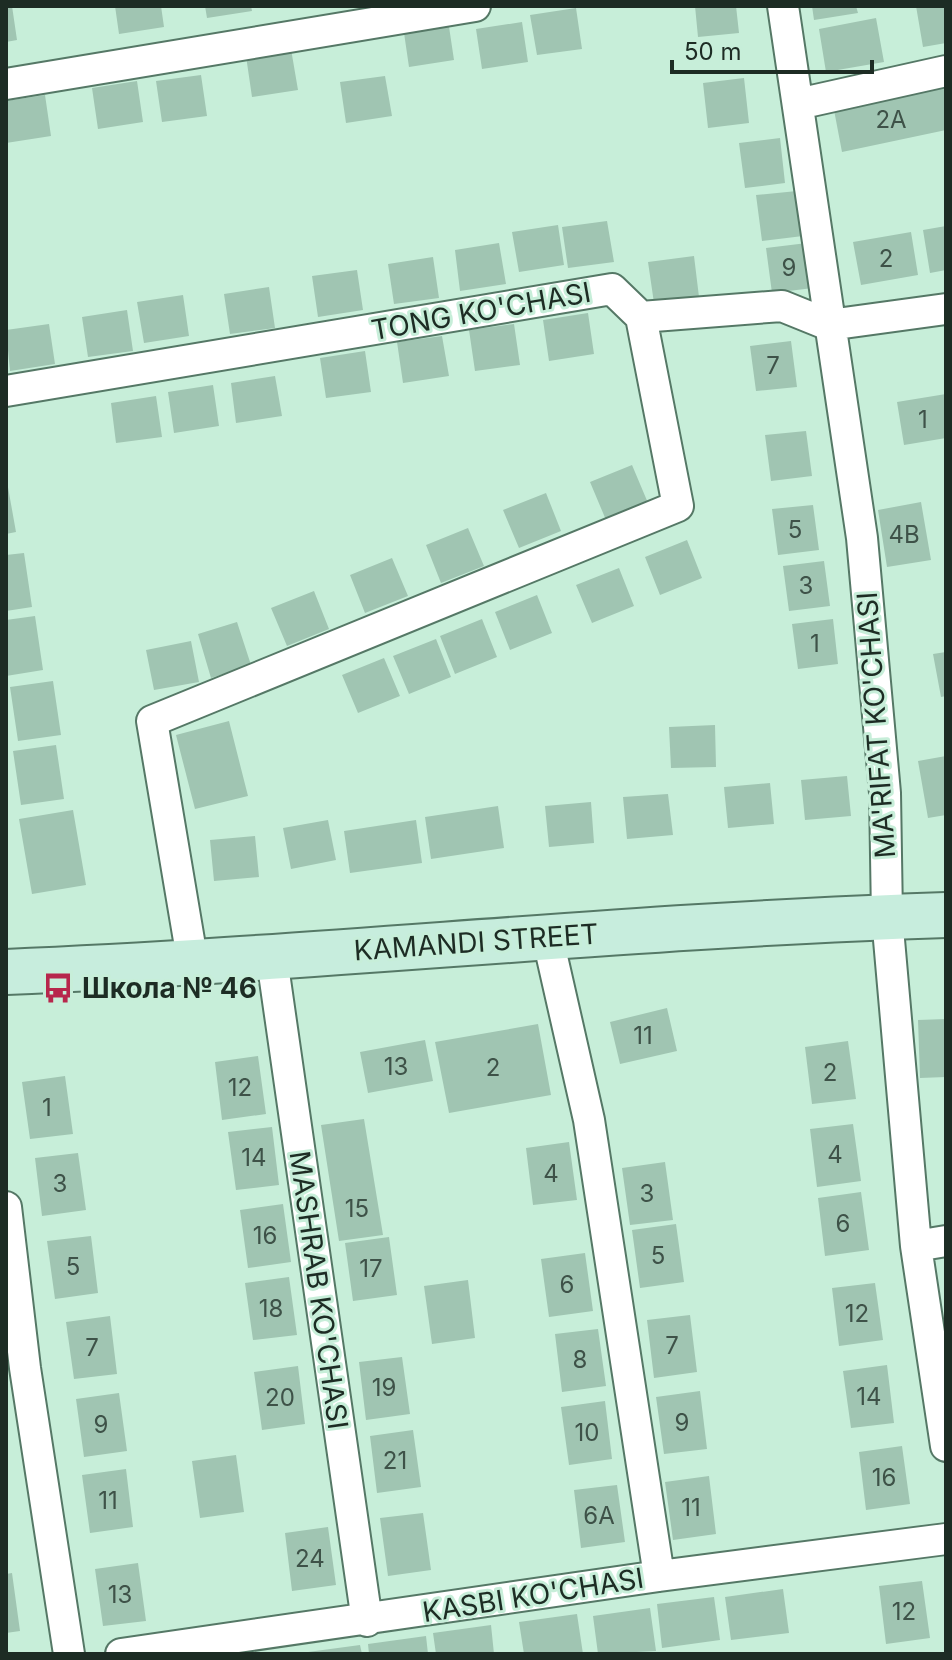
<svg xmlns="http://www.w3.org/2000/svg" width="952" height="1660" viewBox="0 0 952 1660" font-family="Inter,sans-serif">
<style>
.building{fill:#a0c5b2}
.lines{fill:none;stroke-linecap:round;stroke-linejoin:round}
.street-casing{stroke:#557866;stroke-width:34}
.secondary-casing{stroke:#557866;stroke-width:48}
.street{stroke:#fff;stroke-width:30}
.secondary{stroke:#c7eddd;stroke-width:44}
.labels{text-anchor:middle;stroke-width:6;stroke-linejoin:round;paint-order:stroke}
.number-label{font-size:24px;fill:#3e5248}
.street-label{font-size:28px;fill:#1d2c24;stroke:#c7eed9}
.poi-label{font-size:28px;font-weight:bold;fill:#1d2c24;stroke:#c7eed9;text-anchor:start}
</style>
<rect width="100%" height="100%" fill="#c7eed9"/>
<path class="building" d="M6,6H12L17,40L6,42Z
M115,6H161L164,27L119,34Z
M205,6H251L252,11L207,18Z
M695,6H736L739,33L698,37Z
M812,6H856L858,13L814,20Z
M916,6H946V43L923,47Z
M576,8L582,49L537,55L530,15Z
M876,18L884,62L826,72L819,29Z
M448,20L454,60L409,67L403,26Z
M522,22L528,62L482,69L476,29Z
M291,49L298,90L252,97L246,56Z
M201,75L207,116L162,122L156,81Z
M385,76L392,116L346,123L340,82Z
M744,78L749,123L708,128L703,83Z
M137,81L143,122L98,129L92,88Z
M946,83V130L842,152L834,110Z
M45,95L51,136L6,143V101Z
M780,138L785,183L745,188L739,143Z
M797,191L803,236L762,241L756,195Z
M607,221L614,262L568,268L562,227Z
M558,225L564,265L519,272L512,232Z
M946,226V270L930,273L923,230Z
M911,232L918,275L861,285L853,242Z
M499,243L506,284L460,291L455,250Z
M807,243L813,288L772,293L766,248Z
M694,256L699,297L654,303L648,262Z
M433,257L439,298L394,304L388,264Z
M357,270L363,310L318,317L312,276Z
M269,287L275,328L230,334L224,294Z
M183,295L189,336L144,343L137,302Z
M127,310L133,351L88,357L82,317Z
M588,313L594,354L549,361L543,320Z
M49,324L55,364L10,371L6,330Z
M514,324L520,365L475,371L469,330Z
M442,336L449,376L403,383L397,342Z
M791,341L797,387L756,391L750,346Z
M365,351L371,392L326,398L320,358Z
M275,376L282,416L236,423L231,383Z
M213,385L219,426L174,433L168,392Z
M946,394V438L904,445L897,402Z
M156,396L162,437L116,443L111,403Z
M806,431L812,476L771,481L765,435Z
M632,465L648,503L606,520L590,482Z
M6,476L16,532L6,534Z
M546,493L561,531L519,548L503,510Z
M921,502L931,560L887,567L878,510Z
M813,505L819,550L778,555L772,509Z
M468,528L484,566L441,583L426,545Z
M687,540L702,578L660,595L645,557Z
M24,553L32,607L6,611V555Z
M392,558L408,596L365,613L350,575Z
M824,561L830,606L789,611L783,566Z
M619,568L634,606L592,623L576,585Z
M314,591L329,629L287,646L271,608Z
M537,595L552,633L510,650L495,612Z
M35,616L43,670L6,676V620Z
M482,619L497,657L455,674L440,636Z
M833,619L838,664L798,669L792,624Z
M237,622L251,665L211,678L198,634Z
M436,639L451,677L409,694L393,656Z
M191,641L199,682L154,690L146,650Z
M946,652V696L941,697L933,654Z
M384,658L400,696L358,713L342,675Z
M53,681L61,735L18,741L10,687Z
M229,721L248,796L195,809L176,735Z
M715,725L716,767L671,768L669,727Z
M56,745L64,799L21,805L13,751Z
M946,756V815L928,818L918,761Z
M847,776L851,816L805,820L801,780Z
M770,783L774,824L728,828L724,787Z
M668,794L673,835L627,839L623,797Z
M591,802L594,843L549,847L545,806Z
M498,806L504,848L431,859L425,817Z
M73,810L86,885L32,894L19,819Z
M328,820L336,860L291,869L283,828Z
M416,820L422,863L350,873L344,831Z
M255,836L259,877L214,881L210,840Z
M667,1008L677,1051L620,1064L610,1022Z
M946,1019V1077L920,1078L918,1020Z
M538,1024L551,1095L449,1113L435,1042Z
M425,1040L433,1081L368,1093L360,1052Z
M848,1041L856,1099L812,1104L805,1047Z
M258,1056L266,1114L222,1120L215,1062Z
M65,1076L73,1134L30,1139L22,1082Z
M364,1119L383,1235L339,1241L321,1125Z
M853,1124L861,1181L817,1187L810,1129Z
M272,1127L279,1185L236,1190L228,1132Z
M569,1142L577,1200L533,1205L526,1148Z
M78,1153L86,1210L42,1216L35,1158Z
M665,1162L673,1220L630,1225L622,1168Z
M861,1192L869,1250L825,1256L818,1198Z
M283,1204L291,1262L248,1268L240,1210Z
M676,1224L684,1282L640,1288L632,1230Z
M91,1236L98,1293L55,1299L47,1241Z
M389,1237L397,1295L353,1301L345,1243Z
M585,1253L593,1311L549,1317L541,1259Z
M289,1277L297,1335L253,1340L245,1283Z
M468,1280L475,1338L432,1344L424,1286Z
M875,1283L883,1340L839,1346L832,1288Z
M690,1315L697,1372L654,1378L647,1320Z
M110,1316L117,1374L74,1379L66,1322Z
M598,1329L606,1386L562,1392L555,1334Z
M402,1357L410,1414L366,1420L359,1362Z
M887,1365L894,1423L851,1428L843,1371Z
M298,1366L305,1424L262,1430L254,1372Z
M700,1391L707,1449L664,1454L656,1397Z
M119,1393L127,1451L84,1457L76,1399Z
M605,1401L612,1459L569,1465L561,1407Z
M413,1430L421,1487L377,1493L370,1436Z
M902,1446L910,1504L866,1510L859,1452Z
M236,1455L244,1512L200,1518L192,1461Z
M126,1469L133,1527L90,1533L82,1475Z
M709,1476L716,1534L673,1540L665,1482Z
M617,1485L625,1542L581,1548L574,1490Z
M423,1513L431,1570L388,1576L380,1518Z
M328,1527L336,1585L292,1591L285,1533Z
M138,1563L146,1621L103,1626L95,1569Z
M12,1573L20,1631L6,1633V1574Z
M922,1581L930,1638L886,1644L879,1586Z
M783,1589L789,1633L731,1640L725,1597Z
M714,1597L720,1640L662,1648L657,1604Z
M650,1608L656,1651L598,1654L593,1616Z
M577,1614L583,1654H524L519,1622Z
M491,1625L494,1654H436L433,1633Z
M426,1636L428,1654H369L368,1644Z
M360,1645L362,1654H308V1652Z"/>
<g class="lines">
<g class="street-casing">
<path id="street" d="M783,6L862,538L885,793L887,917L916,1246L946,1446
M6,84L475,6
M798,104L946,71
M6,391L612,289L641,317L782,306L829,325L946,309
M547,935L589,1120L659,1576
M272,959L367,1621
M193,964L152,721L678,506L641,317
M6,1207L25,1368L69,1654
M916,1246L946,1241
M121,1654L659,1576L946,1539"/>
</g>
<g class="secondary-casing">
<path id="secondary" d="M6,972C320,959 632,925 946,915"/>
</g>
<use href="#street" class="street"/>
<use href="#secondary" class="secondary"/>
</g>
<defs>
<g id="bus-bare" transform="scale(2.4)"><path d="M-5-6H5V4H4V6H2V4H-2V6H-4V4H-5ZM-3.5-4V0h7V-4ZM-3.5 1.2v1.5H-2V1.2ZM2 1.2v1.5H3.5V1.2Z" fill="#b7264c" stroke="#c7eed9" stroke-width="2.5" paint-order="stroke"/></g>
</defs>
<g fill-rule="evenodd">
<use href="#bus-bare" x="58" y="988"/>
</g>
<g class="labels">
<g class="number-label">
<text x="891" y="128">2A</text>
<text x="886" y="267">2</text>
<text x="789" y="276">9</text>
<text x="773" y="374">7</text>
<text x="923" y="428">1</text>
<text x="795" y="538">5</text>
<text x="904" y="543">4B</text>
<text x="806" y="594">3</text>
<text x="815" y="652">1</text>
<text x="643" y="1044">11</text>
<text x="396" y="1075">13</text>
<text x="493" y="1076">2</text>
<text x="830" y="1081">2</text>
<text x="240" y="1096">12</text>
<text x="47" y="1116">1</text>
<text x="835" y="1163">4</text>
<text x="254" y="1166">14</text>
<text x="551" y="1182">4</text>
<text x="60" y="1192">3</text>
<text x="647" y="1202">3</text>
<text x="357" y="1217">15</text>
<text x="843" y="1232">6</text>
<text x="265" y="1244">16</text>
<text x="658" y="1264">5</text>
<text x="73" y="1275">5</text>
<text x="371" y="1277">17</text>
<text x="567" y="1293">6</text>
<text x="271" y="1317">18</text>
<text x="857" y="1322">12</text>
<text x="672" y="1354">7</text>
<text x="92" y="1356">7</text>
<text x="580" y="1368">8</text>
<text x="384" y="1396">19</text>
<text x="869" y="1405">14</text>
<text x="280" y="1406">20</text>
<text x="682" y="1431">9</text>
<text x="101" y="1433">9</text>
<text x="587" y="1441">10</text>
<text x="395" y="1469">21</text>
<text x="884" y="1486">16</text>
<text x="108" y="1509">11</text>
<text x="691" y="1516">11</text>
<text x="599" y="1524">6A</text>
<text x="310" y="1567">24</text>
<text x="120" y="1603">13</text>
<text x="904" y="1620">12</text>
</g>
<g class="street-label">
<text transform="translate(481 311) rotate(-10)" y="10">TONG KO'CHASI</text>
<text transform="translate(876 725) rotate(-94)" y="10">MA'RIFAT KO'CHASI</text>
<text transform="translate(476 942) rotate(-4)" y="10">KAMANDI STREET</text>
<text transform="translate(319 1290) rotate(82)" y="10">MASHRAB KO'CHASI</text>
<text transform="translate(533 1595) rotate(-9)" y="10">KASBI KO'CHASI</text>
</g>
<g class="poi-label">
<text x="82" y="998">Школа № 46</text>
</g>
</g>
<rect width="952" height="1660" fill="none" stroke="#1d2c24" stroke-width="16"/>
<path d="M672 60v12h200v-12" fill="none" stroke="#1d2c24" stroke-width="4"/>
<text x="684" y="60" font-size="24" fill="#1d2c24" stroke="#c7eed9" stroke-width="6" paint-order="stroke">50 m</text>
</svg>
